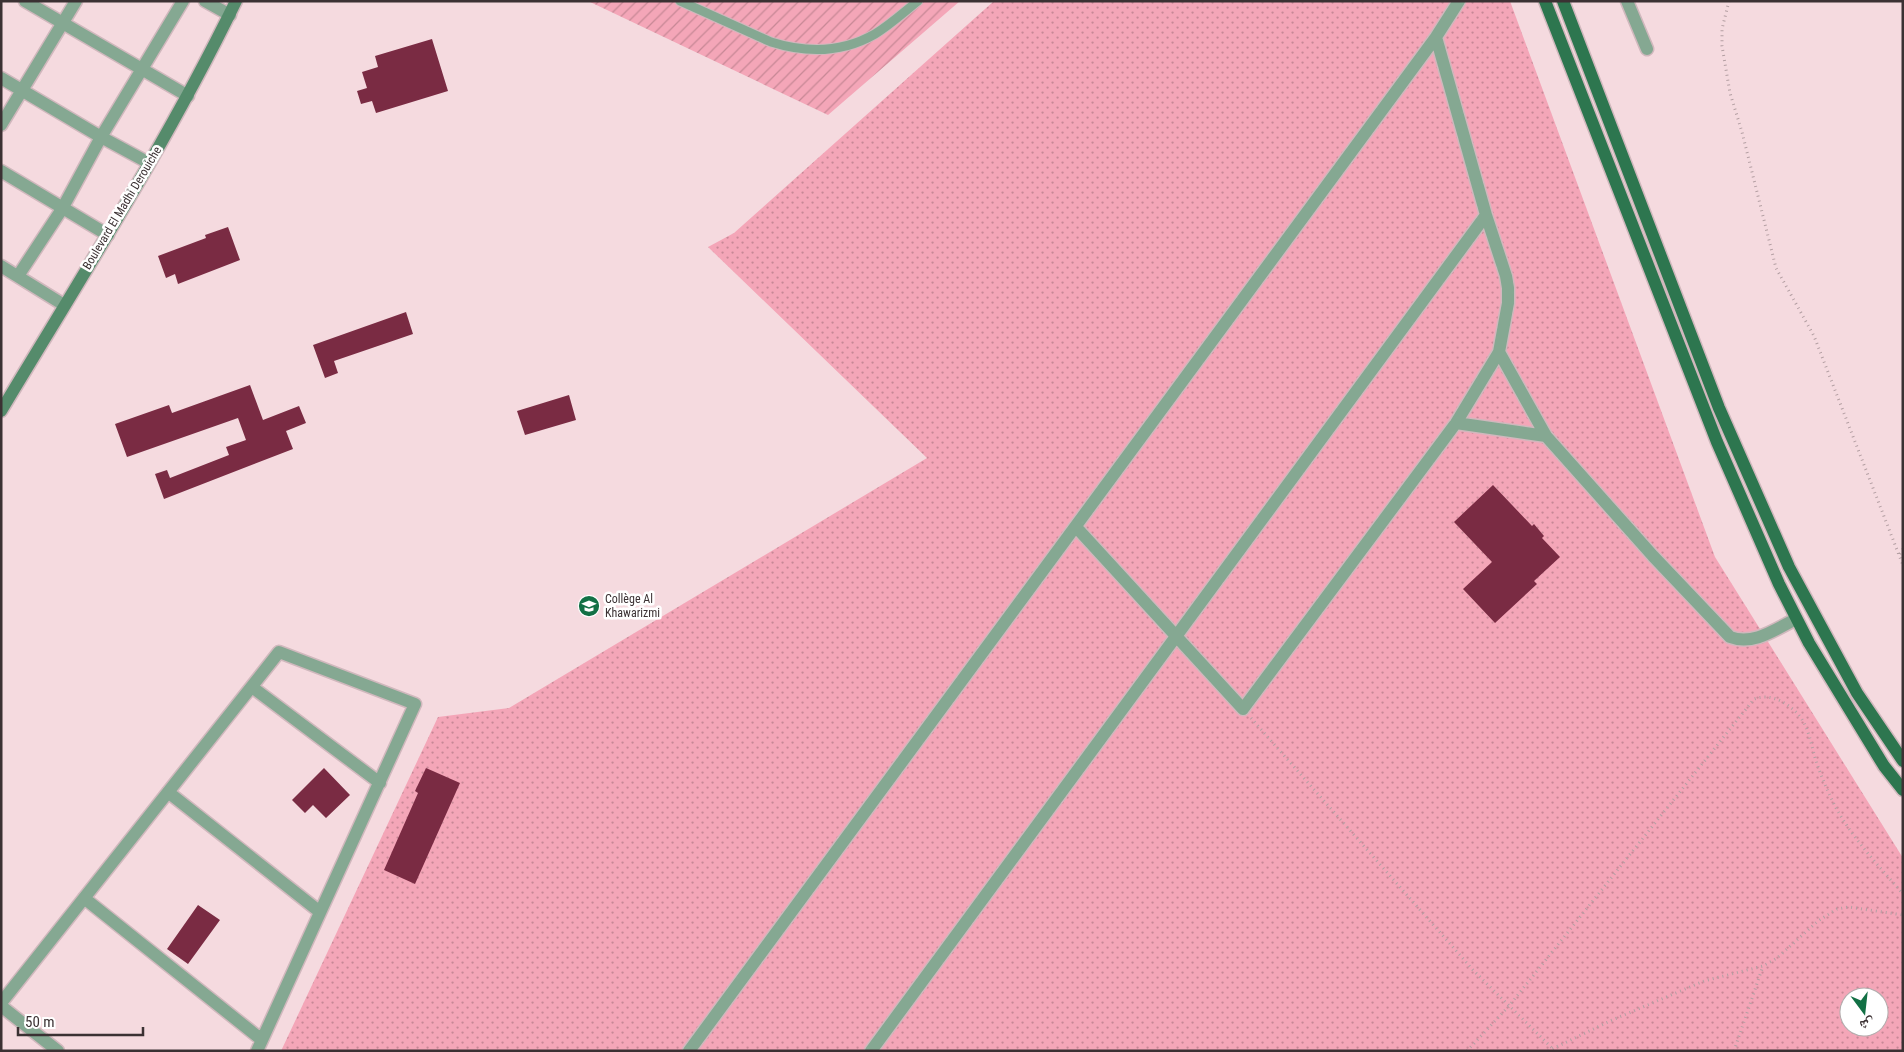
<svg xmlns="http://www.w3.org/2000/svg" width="1904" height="1052" viewBox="0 0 1904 1052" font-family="'Roboto Condensed','Noto Naskh Arabic',sans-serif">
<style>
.grass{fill:url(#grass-dots);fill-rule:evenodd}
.garden{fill:url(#garden-furrows)}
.building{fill:#7a2b43}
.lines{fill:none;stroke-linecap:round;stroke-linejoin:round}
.lane-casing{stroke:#d0b8bd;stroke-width:11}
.street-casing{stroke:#d0b8bd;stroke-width:15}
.secondary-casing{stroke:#d0b8bd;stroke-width:15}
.primary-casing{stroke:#d0b8bd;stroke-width:15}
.path{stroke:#b49fa3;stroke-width:3;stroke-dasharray:1 4;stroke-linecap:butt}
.lane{stroke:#85a892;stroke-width:9}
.street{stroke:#85a892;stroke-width:12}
.secondary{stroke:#558b6b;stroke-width:12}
.primary{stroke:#2d764f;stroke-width:12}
.labels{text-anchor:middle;stroke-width:5;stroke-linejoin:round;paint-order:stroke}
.street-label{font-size:12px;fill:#3b3133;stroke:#fff}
.poi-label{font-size:12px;fill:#3b3133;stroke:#fff;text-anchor:start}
</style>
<defs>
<pattern id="grass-dots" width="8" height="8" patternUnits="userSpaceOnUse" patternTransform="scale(1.25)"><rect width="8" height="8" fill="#f4a6b8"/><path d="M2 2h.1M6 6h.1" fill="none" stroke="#c78896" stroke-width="1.8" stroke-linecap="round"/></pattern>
<pattern id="garden-furrows" width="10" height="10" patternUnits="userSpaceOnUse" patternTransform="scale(1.25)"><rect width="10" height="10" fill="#f4a6b8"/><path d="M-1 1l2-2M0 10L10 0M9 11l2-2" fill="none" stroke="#c78896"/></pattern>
</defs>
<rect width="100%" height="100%" fill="#f5dadf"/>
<path class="grass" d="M994,1H1510L1715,557L1903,858V1051H281L438,717L509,708L927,458L708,247L734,233ZM1849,997H1879V1027H1849Z"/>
<path class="garden" d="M588,1H960L828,115Z"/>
<path class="building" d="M432,39L448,91L376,113L372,101L361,104L357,91L367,88L362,72L378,67L375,56Z
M228,227L240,260L178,284L175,274L166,278L158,256L206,238L205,235Z
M406,312L413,334L334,361L338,373L325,378L313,345Z
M250,385L263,420L299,406L306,423L286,431L293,449L164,499L155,474L167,470L170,478L229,455L226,447L246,440L238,418L127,457L115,424L169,405L172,413Z
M569,395L576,420L525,435L517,411Z
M1493,485L1532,526L1534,524L1544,536L1542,538L1560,557L1534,581L1537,584L1495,623L1463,589L1492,562L1454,522Z
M324,768L350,795L326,818L313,805L305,813L292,800Z
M426,768L460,783L415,884L384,870L418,793L415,791Z
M198,905L220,920L188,964L167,949Z"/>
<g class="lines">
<g class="lane-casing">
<path id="lane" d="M680,1L771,42C806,53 842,53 875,34C890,25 904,12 918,1"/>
</g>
<g class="street-casing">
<path id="street" d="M25,1L188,96
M205,1L230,15
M1627,1L1647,49
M1,78L101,137L149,163
M1,125L76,1
M1,171L108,235
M1,266L64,305
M18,276L62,209L101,137L183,1
M1499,352L1546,436L1653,556L1730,637C1753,646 1776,629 1796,619
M1456,423L1546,436
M1076,527L1243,709L1456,423L1499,352L1508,303V288L1506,276L1486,215
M252,687L380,783
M168,792L320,912
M84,898L262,1040
M1,1003L279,652L415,704L257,1051
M1,1006L58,1051
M689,1051L1436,37L1459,1
M871,1051L1486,215L1436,37"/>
</g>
<g class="secondary-casing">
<path id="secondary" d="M1,411C82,276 167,143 236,1"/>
</g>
<g class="primary-casing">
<path id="primary" d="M1545,1L1717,442L1779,584L1809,643L1884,766L1903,790
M1563,1L1719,408L1789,567L1857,693L1903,761"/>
</g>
<path class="path" d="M1729,1L1722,29V46L1730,93L1742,132L1776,268L1814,336L1899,555
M1903,549L1899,555L1903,565
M1251,718L1473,970L1552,1048
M1467,1051L1509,1006L1754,699C1771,693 1786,702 1798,714C1810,728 1811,747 1817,764C1822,778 1828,792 1835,806C1852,838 1879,866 1903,894
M1548,1051L1610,1021L1704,981L1763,966L1777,958L1818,921L1837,909L1849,907L1903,915
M1734,1051L1763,966"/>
<use href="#lane" class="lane"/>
<use href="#street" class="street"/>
<use href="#secondary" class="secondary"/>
<use href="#primary" class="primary"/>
</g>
<defs>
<g id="school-disc" transform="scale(1.125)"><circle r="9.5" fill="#127045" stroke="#fff"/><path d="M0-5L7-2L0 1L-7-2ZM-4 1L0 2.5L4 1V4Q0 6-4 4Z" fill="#fff"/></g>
</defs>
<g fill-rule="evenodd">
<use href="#school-disc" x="589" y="606"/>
</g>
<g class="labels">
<g class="street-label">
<text transform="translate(122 208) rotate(-59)" y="4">Boulevard El Madhi Derouiche</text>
</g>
<g class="poi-label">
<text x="605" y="603">Collège Al<tspan x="605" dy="14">Khawarizmi</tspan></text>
</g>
</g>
<rect width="1904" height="1052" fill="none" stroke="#3b3133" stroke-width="5"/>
<g transform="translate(1864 1012) rotate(165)"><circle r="24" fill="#ffffff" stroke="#b1adad"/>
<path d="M0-4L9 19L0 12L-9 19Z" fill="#127045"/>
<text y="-8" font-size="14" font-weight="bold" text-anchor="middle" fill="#3b3133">ش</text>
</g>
<path d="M18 1027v8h125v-8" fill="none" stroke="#3b3133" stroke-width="2.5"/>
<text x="25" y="1027" font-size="15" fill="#3b3133" stroke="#ffffff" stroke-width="4" paint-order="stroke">50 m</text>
</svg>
